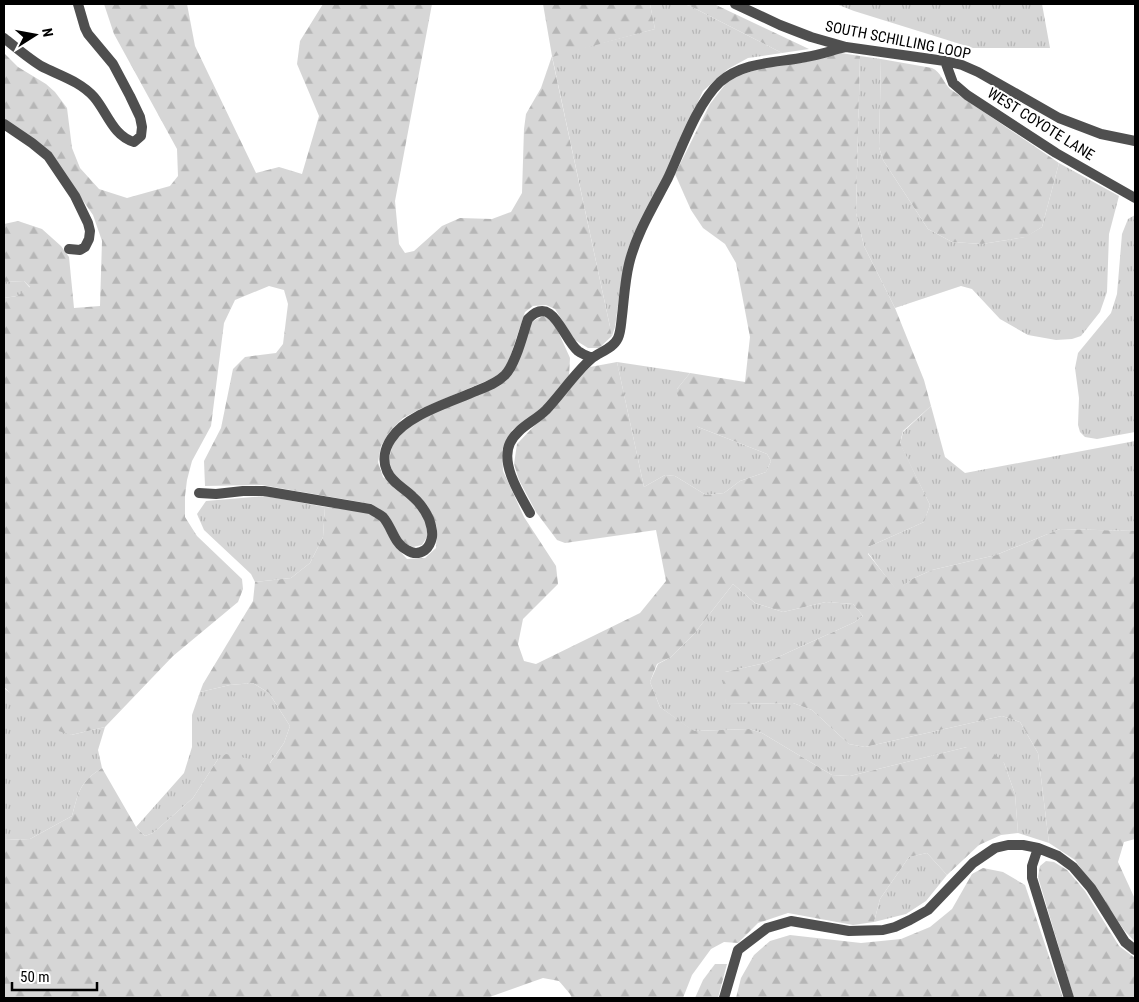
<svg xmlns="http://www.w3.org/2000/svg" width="1139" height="1002" viewBox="0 0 1139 1002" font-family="'Roboto Condensed',sans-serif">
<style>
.grass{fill:url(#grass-tufts)}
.forest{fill:url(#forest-firs)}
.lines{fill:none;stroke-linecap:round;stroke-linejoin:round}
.street{stroke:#4f4f4f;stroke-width:10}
.labels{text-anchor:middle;stroke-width:4;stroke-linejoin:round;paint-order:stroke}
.street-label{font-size:15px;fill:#000;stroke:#fff}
</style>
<defs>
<pattern id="grass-tufts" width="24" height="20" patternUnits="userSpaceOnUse" patternTransform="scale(1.25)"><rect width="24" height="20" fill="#d6d6d6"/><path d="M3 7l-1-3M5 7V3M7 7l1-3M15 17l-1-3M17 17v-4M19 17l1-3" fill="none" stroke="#b6b6b6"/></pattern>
<pattern id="forest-firs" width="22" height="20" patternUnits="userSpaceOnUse" patternTransform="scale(1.25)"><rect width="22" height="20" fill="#d6d6d6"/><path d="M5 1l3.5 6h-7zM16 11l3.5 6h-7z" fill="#b6b6b6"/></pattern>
</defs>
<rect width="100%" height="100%" fill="#fff"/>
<path class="grass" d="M650,4H684L690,6L782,53L748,58L728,69L703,91L664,176L628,249L622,276L615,327L612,336L552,56L655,29Z
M836,4H1042L1050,48H973L854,11Z
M860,56L881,59L879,147L883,160L928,229L952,242L982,244L1025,237L1042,227L1059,163L1119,196L1109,234L1107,292L1100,312L1081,336L1072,339L1056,340L1028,335L1000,319L972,289L961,286L895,308L864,246L856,213Z
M1135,215V432L1097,439L1085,437L1080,432L1078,425L1079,398L1075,368L1078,353L1111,313L1117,294L1122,234L1128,219Z
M24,281L30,288L17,296L4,298V282Z
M617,362L690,373L677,389L698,427L767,454L771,461L766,472L740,481L724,493L706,495L675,476L665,475L644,487Z
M931,406L945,457L965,473L1135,441V531L1060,529L996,555L932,570L912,579L897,591L868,553V547L924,522L930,505L900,444L903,432Z
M265,496L325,507L323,537L310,563L291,578L255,582L251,574L204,530L197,514L206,501Z
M733,584L755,603L783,612L826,602L853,604L863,616L855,622L765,663L725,672L726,704L793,703L812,710L849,744L865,747L1002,716L1020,722L1038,753L1049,843L1018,833L1015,794L1004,763L967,747L850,776L832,775L762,733L749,729L693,731L660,707L650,682L658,664L671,657L694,634Z
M253,683L269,693L290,726L284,743L269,764L218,759L193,798L153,833L145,836L136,827L184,773L192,747V715L200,692L230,685Z
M4,687L5,689L71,735L105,727L98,750L102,768C79,783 79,791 72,816L30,839L4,840Z
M927,853L947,875L926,901L906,914L874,922L880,899L909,857Z"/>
<path class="forest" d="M104,4H187L195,46L256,173L279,167L302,174L319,116L297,64L300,41L323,4H432L395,201L399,244L405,253L414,251L442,226L460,218L492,219L511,212L522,193L524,129L526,114L541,88L552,56L543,4H650L655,29L552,57L612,336L599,348H588L575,340L555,309L546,305L533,306L525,312L509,360L503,372L491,379L420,409L403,418L391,430L381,446L378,462L383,477L410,499L418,507L427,526V537L422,545L413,547L404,543L387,515L372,504L262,485L205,486L204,461L221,428L233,369L245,357L276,353L283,344L288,304L284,290L269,286L235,300L224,323L211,426L192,461L187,480L185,496V517L197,536L242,579L243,589L238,602L173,656L105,727L71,735L46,727L4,687V298L17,296L30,287L24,281L4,282V224L18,221L42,229L61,246L69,257L74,308L100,306L102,241L93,215L55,160L4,121V53L18,67L46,84L55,92L67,108L72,148L80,168L99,189L127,198L170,186L178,176L177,149L114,34Z
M684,4H714L809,49L782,53L690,6Z
M841,53L860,56L856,213L864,246L895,308L924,380L931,406L903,431L900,443L930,505L924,522L868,547V554L897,590L912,579L932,570L996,555L1060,529L1135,531V839L1124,842L1118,862L1135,899V942L1124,930L1075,860L1049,843L1038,753L1020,722L1002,716L865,747L849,744L812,710L793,703L726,704L723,686L725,672L765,663L855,622L863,616L853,604L826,602L783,612L755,603L733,584L694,634L671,657L657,664L650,682L660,707L694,731L749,729L762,733L832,775L850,776L967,747H987L1004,763L1015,794L1018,833L1001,835L979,845L947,875L927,853L909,857L880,899L874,922L853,925L788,913L758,923L738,943L724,942L711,949L692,975L683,998H572L570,994L559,981L543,978L487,998H4V840L30,839L72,816C79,791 79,783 102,768L136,827L145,836L153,833L193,798L218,759L226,754L270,763L284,743L290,726L269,693L253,683L230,685L200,692L203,684L253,601L255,582L291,578L310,563L323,537L325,507L370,512L381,521L395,546L407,559L425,558L436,548L437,527L427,505L393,475L389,460L393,442L404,429L421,418L494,388L531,322L543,316L553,320L570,358L569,377L543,408L512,430L502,450L503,471L524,517L556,566L558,584L523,619L518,644L524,661L536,664L640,613L666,581L656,530L565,543L557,540L536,512L519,480L514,464L517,444L590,367L617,362L644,487L665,475L675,476L706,495L724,493L740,481L766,472L771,461L767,454L698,427L680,408L677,389L690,373L745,382L750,337L736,263L725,244L703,228L691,210L675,174L710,104L727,82L741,75L764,67L800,63Z
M881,59L932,68C941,72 943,82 950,89L1059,163L1042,227L1026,237L982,244L952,242L928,229L883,160L879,147Z
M1046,861L1054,862L1067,870L1085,891L1119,946L1135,958V998H1074L1038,877L1040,866Z
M983,868L1003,872L1025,885L1063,998H736L741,978L754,955L770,941L790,935L861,943L901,939L930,927L952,909L972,874Z
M715,964H727L718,998H695L703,980Z"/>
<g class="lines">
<path class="street" d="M735,4L780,25L811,37L846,47L945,61L962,65L978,72L1059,118L1101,134L1135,141
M4,38C15,47 28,58 41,66C58,75 80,81 94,97C107,112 113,136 134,142L141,136L142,127L140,117L130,96L113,64L88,34L85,28L78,4
M945,61L953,83L967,95L1056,153L1135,198
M4,124L32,143L48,156L75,196L88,223L90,231L89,239L85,247L80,250L69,249
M199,493L216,494L243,491H264L370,509C375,512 379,514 383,517C392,527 394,544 407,550C413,554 419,554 425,550C429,547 431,542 432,537C433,530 431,525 429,519C425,510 420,503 413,497C404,488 392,483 387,471C382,460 385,448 391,439C406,415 451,402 476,391C486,387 497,383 505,375C516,364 523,333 528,319C553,293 563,339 578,351C582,354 587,356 592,358
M530,513C520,495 500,464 510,443C517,428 535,421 546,410C561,394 575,373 591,359C599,352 613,349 618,338C621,331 621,323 622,316C624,299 625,280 629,264C636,234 654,205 668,178C682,148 696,105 720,82C744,61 778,63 806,57C820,55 833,50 846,47
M1038,848L1032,866V878L1069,998
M724,998L738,950L767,928L791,921L849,931L883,930L895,927L910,920L928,910L973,863L995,848L1008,845H1023L1038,848L1058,856L1073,867L1091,888L1125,942L1135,950"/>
</g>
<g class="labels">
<g class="street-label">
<text transform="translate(898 40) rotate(11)" y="5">SOUTH SCHILLING LOOP</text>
<text transform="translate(1041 124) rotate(32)" y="5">WEST COYOTE LANE</text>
</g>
</g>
<rect width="1139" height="1002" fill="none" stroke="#000000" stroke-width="10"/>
<g transform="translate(35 35) rotate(79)" stroke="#ffffff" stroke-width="4" paint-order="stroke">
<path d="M0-4L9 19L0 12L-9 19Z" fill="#000000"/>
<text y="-8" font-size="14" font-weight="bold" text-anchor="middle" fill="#000000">N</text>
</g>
<path d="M12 982v8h85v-8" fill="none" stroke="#000000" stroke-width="2.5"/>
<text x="20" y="982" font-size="15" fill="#000000" stroke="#ffffff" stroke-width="4" paint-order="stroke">50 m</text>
</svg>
